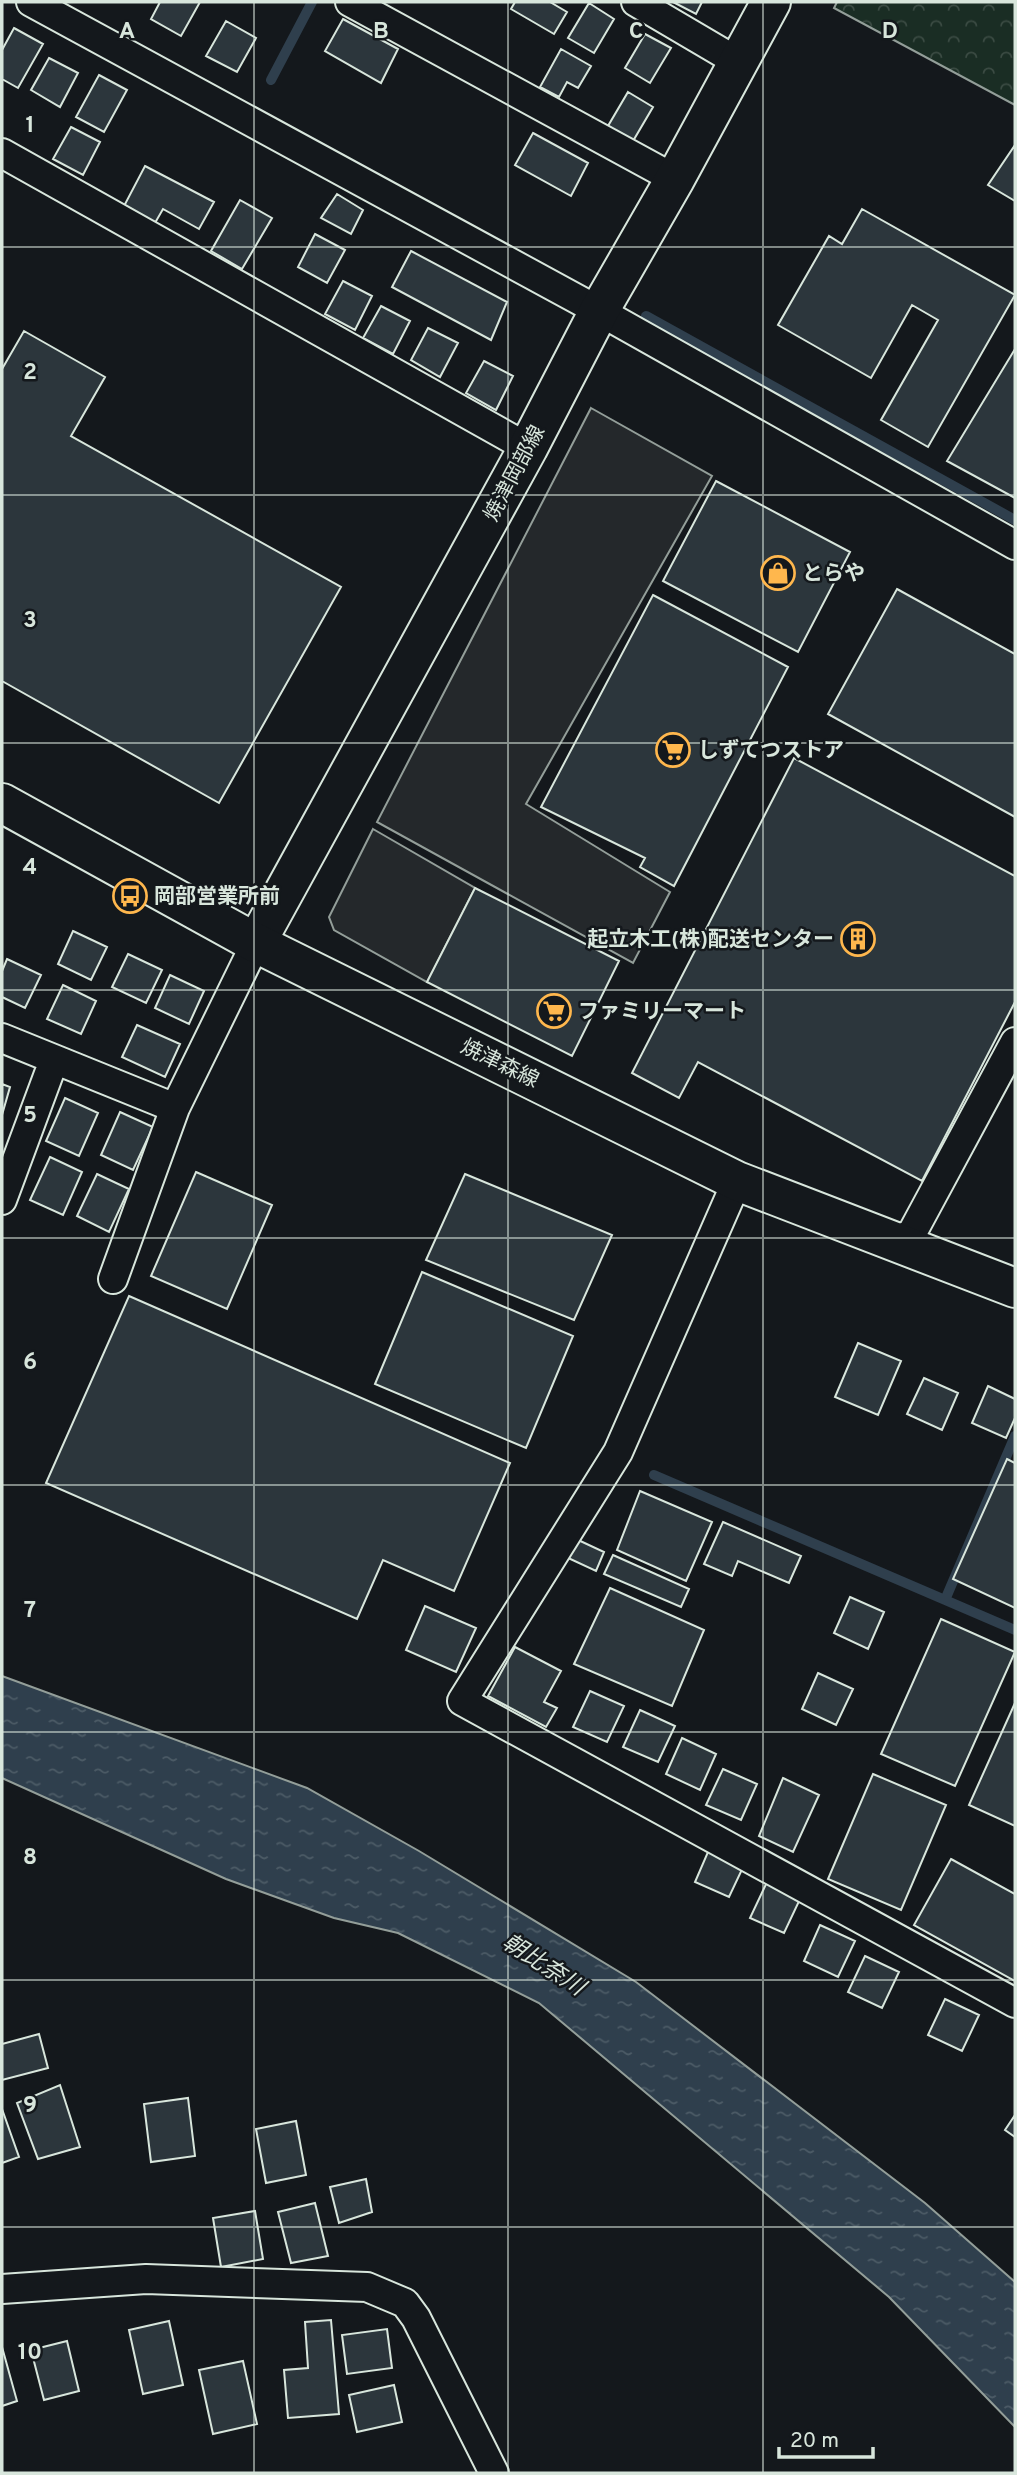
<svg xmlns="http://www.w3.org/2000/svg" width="1017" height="2475" viewBox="0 0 1017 2475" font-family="Overpass,'Noto Sans JP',sans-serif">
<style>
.park{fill:url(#park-crowns);stroke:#939e99;stroke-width:2}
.parking{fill:#24282b;stroke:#939e99;stroke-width:2}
.water{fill:url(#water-ripples);stroke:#939e99;stroke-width:2}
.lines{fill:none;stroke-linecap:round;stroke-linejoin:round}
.stream{stroke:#2f3f4d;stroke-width:10}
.building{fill:#2c363c;stroke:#d8e6dc;stroke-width:2}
.street-casing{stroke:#d8e6dc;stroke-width:32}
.secondary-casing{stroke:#d8e6dc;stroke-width:42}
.primary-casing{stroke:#d8e6dc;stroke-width:42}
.street{stroke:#14181c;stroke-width:28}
.secondary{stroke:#14181c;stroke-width:38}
.primary{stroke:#14181c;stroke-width:38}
.grid{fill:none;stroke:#d8e6dc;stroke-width:2;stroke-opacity:0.55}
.labels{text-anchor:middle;stroke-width:5;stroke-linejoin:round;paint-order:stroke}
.street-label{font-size:21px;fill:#d8e6dc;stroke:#14181c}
.poi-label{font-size:21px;font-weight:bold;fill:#d8e6dc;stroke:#14181c;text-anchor:start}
.water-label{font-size:23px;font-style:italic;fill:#d8e6dc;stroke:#14181c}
.grid-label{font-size:23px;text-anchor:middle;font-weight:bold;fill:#d8e6dc;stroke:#14181c;stroke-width:5;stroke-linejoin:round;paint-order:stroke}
</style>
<defs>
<pattern id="park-crowns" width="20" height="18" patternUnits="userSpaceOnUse" patternTransform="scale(1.75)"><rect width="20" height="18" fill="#1a2d24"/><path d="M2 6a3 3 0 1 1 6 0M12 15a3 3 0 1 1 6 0" fill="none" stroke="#3b4b43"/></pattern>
<pattern id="water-ripples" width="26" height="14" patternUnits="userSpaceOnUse" patternTransform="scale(1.75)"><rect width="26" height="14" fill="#2f3f4d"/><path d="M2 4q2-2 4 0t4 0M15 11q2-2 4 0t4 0" fill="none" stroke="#4c5b66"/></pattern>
</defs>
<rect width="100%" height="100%" fill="#14181c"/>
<path class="park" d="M837,2H1015V105L834,8Z"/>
<path class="parking" d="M591,408L712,476L526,804L670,892L633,963L377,822Z
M373,829L475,888L427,982L334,930L329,917Z"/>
<path class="water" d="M2,1676L307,1788L419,1851L636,1982L925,2203L1015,2282V2427L889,2297L539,2003L398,1933L334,1918L226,1879L2,1778Z"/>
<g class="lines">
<path class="stream" d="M271,80L312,2
M646,316L1015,520
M654,1475L1015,1630
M945,1600L1015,1436"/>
</g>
<path class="building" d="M160,2H200L181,36L151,19Z
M515,2H550L567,12L554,34L511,9Z
M673,2H702L696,14Z
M589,3L614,19L594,53L568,38Z
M343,19L398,49L381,83L325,51Z
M226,21L256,38L237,72L206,56Z
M14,28L43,44L18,88L2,79V50Z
M645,34L671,48L650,83L625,68Z
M561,49L591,66L578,88L567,82L559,97L540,87Z
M49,58L78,73L60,107L31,90Z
M99,75L127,90L104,132L76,117Z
M628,92L653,107L633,141L608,126Z
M71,127L100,142L83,175L53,159Z
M533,133L588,163L571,196L515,165Z
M1015,145V201L988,185Z
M145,166L214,202L199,229L163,209L155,223L124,206Z
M337,194L363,210L351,234L321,218Z
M240,200L272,218L242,269L211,251Z
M862,209L1015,295L928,447L881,420L938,320L912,305L871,378L778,325L829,236L842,244Z
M315,234L345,250L327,283L298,267Z
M411,251L507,302L491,340L392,287Z
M343,281L372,296L355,330L325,314Z
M381,306L410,321L393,354L363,338Z
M428,328L458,343L440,377L411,360Z
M24,331L105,377L71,436L341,587L219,803L2,681V369Z
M1015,349V498L947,461Z
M484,361L513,376L496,410L466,393Z
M716,481L850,552L798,652L663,581Z
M897,589L1015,654V817L828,714Z
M653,595L788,667L674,886L640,867L645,858L541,807Z
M794,758L1015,876V1002L922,1181L698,1062L679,1098L632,1073Z
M475,888L619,961L572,1056L427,982Z
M73,931L107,947L91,980L58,964Z
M128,954L162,970L146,1003L112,987Z
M7,959L41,975L25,1008L2,997V971Z
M170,975L204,991L189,1024L155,1008Z
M63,985L96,1001L81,1034L47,1019Z
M137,1025L180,1044L165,1077L122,1057Z
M2,1084L10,1087L2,1115Z
M65,1098L98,1113L79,1156L46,1141Z
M120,1112L153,1127L133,1170L101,1155Z
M50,1157L82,1172L63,1215L30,1200Z
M196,1172L272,1205L227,1309L151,1276Z
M97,1174L129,1189L109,1232L77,1216Z
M465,1174L612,1235L574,1320L426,1260Z
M422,1272L573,1336L526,1448L375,1384Z
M129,1296L510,1463L454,1591L383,1560L357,1619L46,1483Z
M858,1343L901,1361L878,1415L835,1397Z
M924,1378L958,1393L942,1430L907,1414Z
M988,1386L1015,1399V1418L1006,1438L972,1423Z
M1007,1459L1015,1463V1608L953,1579Z
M640,1491L712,1522L686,1581L617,1550Z
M723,1522L801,1556L789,1583L738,1561L732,1576L704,1564Z
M576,1539L604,1552L596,1571L566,1557Z
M613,1555L689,1589L681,1607L604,1574Z
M610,1588L704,1630L672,1706L574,1664Z
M850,1597L884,1612L868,1649L834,1633Z
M425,1606L476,1628L456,1672L406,1650Z
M941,1619L1015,1652L955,1786L881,1754Z
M515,1647L561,1671L544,1702L557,1708L546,1727L488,1696Z
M818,1673L853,1689L836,1725L802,1709Z
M590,1691L624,1706L607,1742L573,1727Z
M1015,1703V1826L969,1805Z
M640,1710L675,1726L658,1762L623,1747Z
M682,1738L716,1754L700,1790L666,1774Z
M723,1769L757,1784L741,1820L706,1805Z
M873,1774L946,1805L901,1910L828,1879Z
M783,1778L819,1795L793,1852L759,1836Z
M711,1845L746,1861L729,1897L695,1882Z
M951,1859L1015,1894V1981L914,1925Z
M767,1882L801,1897L784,1933L750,1918Z
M820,1925L855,1941L838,1977L804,1961Z
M865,1956L899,1972L882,2008L848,1992Z
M945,1999L979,2015L962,2051L928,2035Z
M39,2034L48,2068L2,2080V2044Z
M60,2085L80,2147L38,2159L17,2103Z
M188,2098L195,2156L151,2162L144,2104Z
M2,2109L19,2157L2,2163Z
M1015,2115V2137L1005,2130Z
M296,2121L306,2175L266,2183L256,2129Z
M366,2179L372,2212L339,2223L330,2187Z
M315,2203L328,2256L291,2263L278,2212Z
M255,2211L263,2259L221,2267L213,2218Z
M331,2320L339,2414L288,2418L284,2370L308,2368L305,2322Z
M169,2321L183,2385L143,2394L129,2330Z
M387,2329L392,2368L347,2374L342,2335Z
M67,2341L79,2391L44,2400L31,2350Z
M2,2347L17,2401L2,2406Z
M243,2361L257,2424L213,2434L199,2370Z
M394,2385L402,2422L357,2432L349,2395Z"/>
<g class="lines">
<g class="street-casing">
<path id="street" d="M31,2L599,311L1015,545
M350,2L675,179
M636,2L738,62
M2,153L528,448
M2,1038L175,1108
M737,1181L618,1452L462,1701L1015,2003
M2,1200L54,1060
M894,1243L912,1233L1015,1042
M113,1279L175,1108L256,943
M2,2289L146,2279L367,2287L405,2303L416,2318L494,2473"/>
</g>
<g class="secondary-casing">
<path id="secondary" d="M256,943L528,448L599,311L675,179L771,2"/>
</g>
<g class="primary-casing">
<path id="primary" d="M2,803L256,943L737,1181L1015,1288"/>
</g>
<use href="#street" class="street"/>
<use href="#secondary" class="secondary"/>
<use href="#primary" class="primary"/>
</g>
<path class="grid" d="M254,2V2473M508,2V2473M763,2V2473M2,247H1015M2,495H1015M2,743H1015M2,990H1015M2,1238H1015M2,1485H1015M2,1732H1015M2,1980H1015M2,2227H1015"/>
<defs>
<g id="shop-ring" transform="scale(1.75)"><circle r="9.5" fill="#14181c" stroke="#ffb74d" stroke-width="1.5"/><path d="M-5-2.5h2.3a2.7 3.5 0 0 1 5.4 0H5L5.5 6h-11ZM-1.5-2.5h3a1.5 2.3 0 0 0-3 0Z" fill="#ffb74d"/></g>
<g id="supermarket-ring" transform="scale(1.75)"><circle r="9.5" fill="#14181c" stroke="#ffb74d" stroke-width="1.5"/><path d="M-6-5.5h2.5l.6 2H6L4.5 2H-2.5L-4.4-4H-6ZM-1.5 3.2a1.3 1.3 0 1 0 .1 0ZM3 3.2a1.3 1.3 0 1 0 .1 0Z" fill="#ffb74d"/></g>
<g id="bus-ring" transform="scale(1.75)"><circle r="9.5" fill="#14181c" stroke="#ffb74d" stroke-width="1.5"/><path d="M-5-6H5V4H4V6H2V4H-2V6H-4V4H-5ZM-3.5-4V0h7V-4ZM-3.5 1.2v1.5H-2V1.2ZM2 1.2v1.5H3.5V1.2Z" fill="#ffb74d"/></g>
<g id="building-ring" transform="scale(1.75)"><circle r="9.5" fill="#14181c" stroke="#ffb74d" stroke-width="1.5"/><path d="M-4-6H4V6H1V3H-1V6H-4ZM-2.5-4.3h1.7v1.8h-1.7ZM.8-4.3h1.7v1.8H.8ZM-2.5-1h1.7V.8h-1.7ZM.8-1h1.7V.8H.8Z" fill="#ffb74d"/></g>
</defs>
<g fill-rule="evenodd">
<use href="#shop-ring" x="778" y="573"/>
<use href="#supermarket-ring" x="673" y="750"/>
<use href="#bus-ring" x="130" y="896"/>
<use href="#building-ring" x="858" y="939"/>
<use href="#supermarket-ring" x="554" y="1011"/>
</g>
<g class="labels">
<g class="street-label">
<text transform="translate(514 473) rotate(-62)" y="7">焼津岡部線</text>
<text transform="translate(500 1063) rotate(26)" y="7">焼津森線</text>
</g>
<g class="poi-label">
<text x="802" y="580">とらや</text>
<text x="698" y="757">しずてつストア</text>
<text x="154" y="903">岡部営業所前</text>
<text x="834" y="946" text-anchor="end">起立木工(株)配送センター</text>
<text x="578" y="1018">ファミリーマート</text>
</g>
<g class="water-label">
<text transform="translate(544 1964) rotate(33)" y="8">朝比奈川</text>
</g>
</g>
<g class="grid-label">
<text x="127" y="38">A</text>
<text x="381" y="38">B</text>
<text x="636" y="38">C</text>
<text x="890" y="38">D</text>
<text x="30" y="132">1</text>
<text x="30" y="379">2</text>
<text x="30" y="627">3</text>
<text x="30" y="874">4</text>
<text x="30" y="1122">5</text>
<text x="30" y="1369">6</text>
<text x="30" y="1617">7</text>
<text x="30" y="1864">8</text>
<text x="30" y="2112">9</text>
<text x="30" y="2359">10</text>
</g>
<rect width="1017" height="2475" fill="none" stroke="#d8e6dc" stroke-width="7"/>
<path d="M779 2447v10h94v-10" fill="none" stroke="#d8e6dc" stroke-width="3.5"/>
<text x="790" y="2447" font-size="21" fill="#d8e6dc" stroke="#14181c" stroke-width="5" paint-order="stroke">20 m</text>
</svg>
